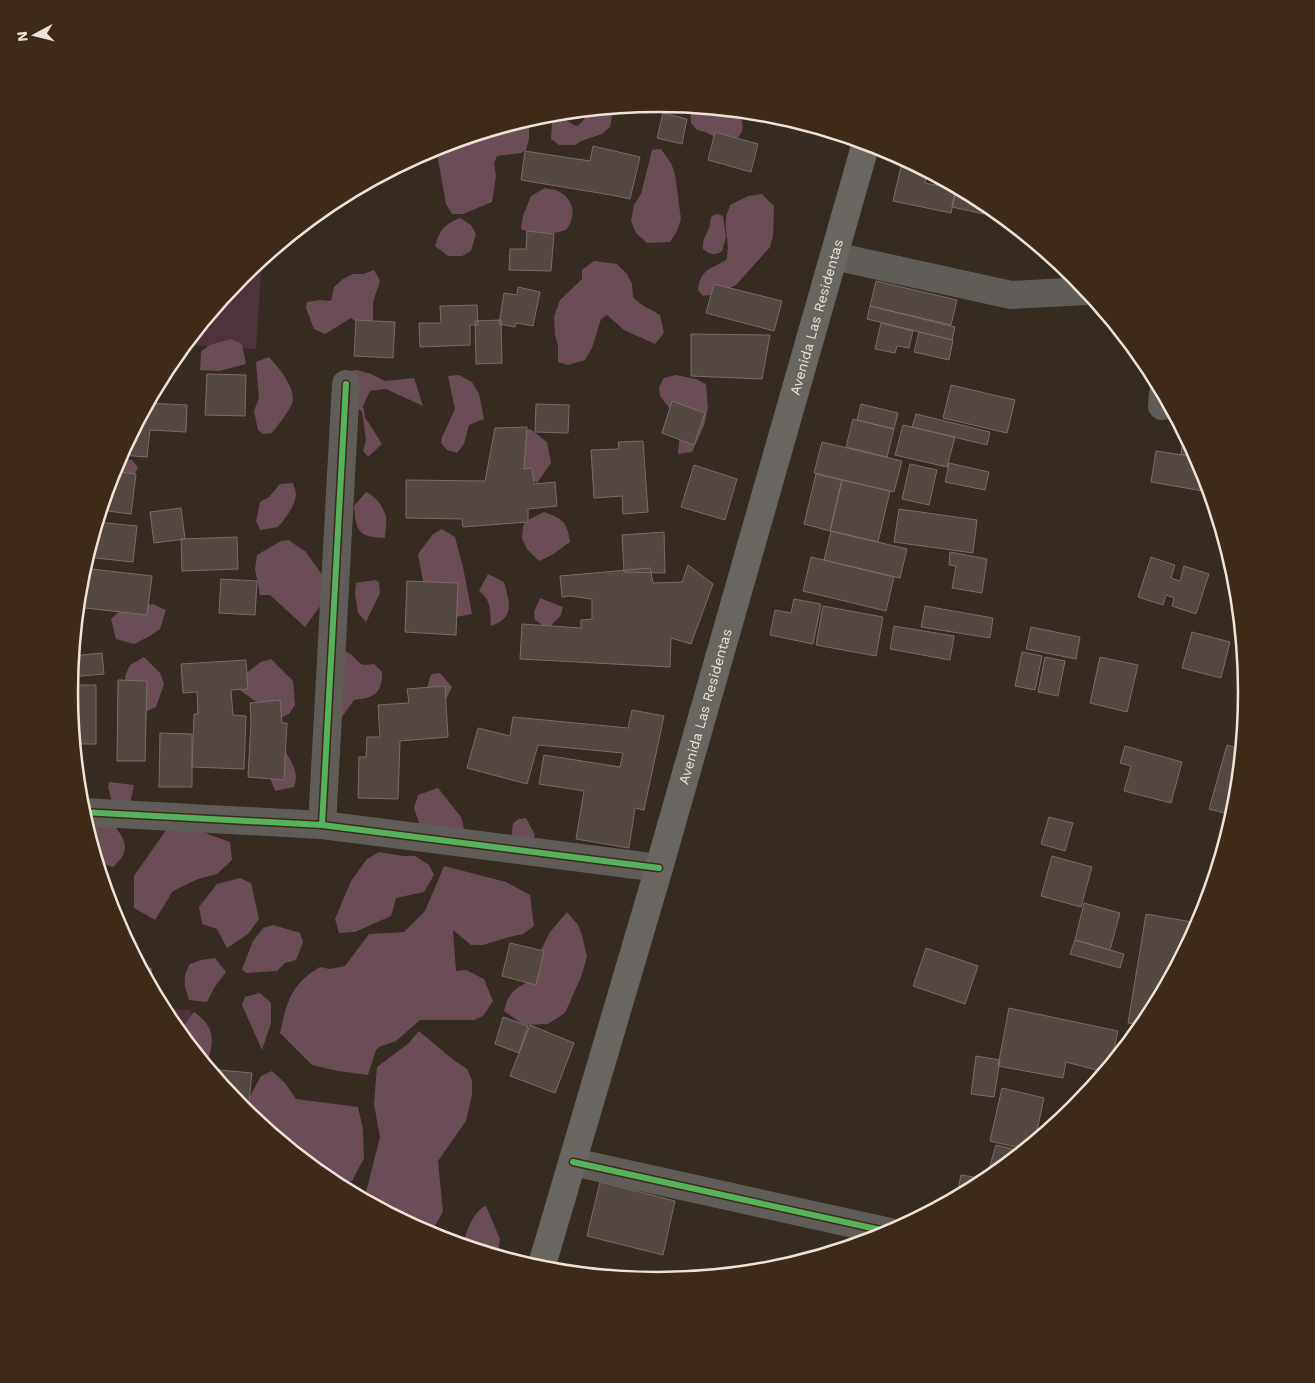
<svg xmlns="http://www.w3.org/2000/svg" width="1315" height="1383" viewBox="0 0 1315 1383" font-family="'Work Sans',sans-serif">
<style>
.green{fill:#4e323c}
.forest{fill:#6b4d57}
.building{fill:#544843;stroke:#796e68}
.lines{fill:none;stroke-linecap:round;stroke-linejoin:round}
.minor{stroke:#605d59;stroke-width:28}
.major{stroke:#696661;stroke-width:28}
.cycleway-casing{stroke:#3d2a19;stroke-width:9}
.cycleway{stroke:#56b35d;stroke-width:6}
.labels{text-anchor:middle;stroke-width:5;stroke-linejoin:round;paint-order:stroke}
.street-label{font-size:14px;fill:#efe3d8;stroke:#3d2a19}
.rim{fill:none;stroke:#efe3d8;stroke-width:2.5}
</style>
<rect width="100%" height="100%" fill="#352b21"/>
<path class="green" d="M262,258L256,349L184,345L241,275Z
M162,1008L191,1010L189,1044L168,1018Z"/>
<path class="forest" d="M690,106L738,111C745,127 745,132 731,144L705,132L697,130L691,123Z
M606,108L612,116L610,127L602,134L581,141L575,145H559L551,139L552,123L558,115L574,125L578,126L586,117L587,110Z
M529,118V139L526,150L521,153L497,156L494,163L496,176L492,202L463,214H452L446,204L436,148L435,147Z
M661,149L671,163L675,174L681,219L677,231L670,242L647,243L636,233L631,221L634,205L641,194L652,150Z
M545,188C549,189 556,189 560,192C575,201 576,217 566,230L539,237L521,229L523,216L531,196Z
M762,194L774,206L773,236L770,247L736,285L717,294L703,296L698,290C700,270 710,269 726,260C731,245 724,232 726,217C727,213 729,209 730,205L748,196Z
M717,214L723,216L726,237L722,251C715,256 710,255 703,249C702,239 707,234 710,225C710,222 710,219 712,216Z
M460,218L471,225L476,234L471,251L462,256H448L435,246C441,229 443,225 460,218Z
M594,261L617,264L627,274L632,284L633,297C642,307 649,308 660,315L664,333L655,344L624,330L607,315L601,319L592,348L585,360L568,365L558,362V346L555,335L554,317L560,300L582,279V270Z
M374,270L380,281L373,302V323L360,325L351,318L325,334L314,329L306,308L307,302L319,300L331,301L334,287L343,279L353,274H363Z
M231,339L242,344L246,364L220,371L200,370L201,351L210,345Z
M269,357C279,368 299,391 291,406C286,415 279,424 272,433L263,434L258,430L254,411L259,398L256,362Z
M357,370L371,374L385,381L414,378L423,406L386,389L370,391L363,406L365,417L382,444L368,457L363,451L366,440L362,412L357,407L342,378L350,371Z
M459,375L472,382L479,394L484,419L469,425L464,444L457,453L447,450L441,443L442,437L455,409L448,376Z
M676,375L696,379L706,384L708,408L704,426L692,452L678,454L681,423L660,396L659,387L664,378Z
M530,429L547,442L551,463L537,483L526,475L512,472L520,430Z
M118,457L132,460L138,468L129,484L110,479L114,466Z
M293,483C294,487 296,491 296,495C295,506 285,519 278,527L260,530L256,521L260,502L269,497L280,484Z
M366,492C375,496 384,507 386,517C387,524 385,532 385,538C358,537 356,531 354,506Z
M544,512C563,519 567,521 570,542L552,555L539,561L527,549L522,538L523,526L526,521Z
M442,529L455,537L463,567L472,614L445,619L430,589L423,581L418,554L433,534Z
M288,540L305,551L324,577L329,594L305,627L270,595H260L255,569L257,555L281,541Z
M488,574L504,582C510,603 515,618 491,626C490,611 492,601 479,591Z
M375,580L379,582L380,593L366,622L358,613L355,594L356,583Z
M540,598L563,607L561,615L548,629L535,620L534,612Z
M153,604L166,610L160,629L150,636L134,644L116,639L111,619L123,608Z
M342,649C345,651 350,653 353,656C361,665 361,666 374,664L382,672C382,693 375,698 354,700L332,731Z
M144,657L160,673L164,684L156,707L143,713L128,701L125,676L130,665Z
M271,659L293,681L295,705L289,714L276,720L267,704L255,701L237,688L238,679L261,662Z
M440,673L452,687L439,714L427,688L430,677L432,674Z
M284,749C291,761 300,773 294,787L275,791L268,773Z
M109,782L134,785L130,804L117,820L108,787Z
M438,788L461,817L465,832L424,838L414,808L418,795Z
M82,814L110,818C122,838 135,847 113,867L97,862Z
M526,818L535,835L532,847L511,840L513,823L519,819Z
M183,825L230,842L232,860L217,874L198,879L173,891L155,920L134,908V876L166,830Z
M379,852L403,856H415L429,865L434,875L424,892L396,898L391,916L355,932L339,933L335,919L351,881L367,859Z
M444,866L506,882L530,895L534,926L523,934L509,937L483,945H471L453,930L456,971L466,970L484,979L493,1001L483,1016L474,1020H420L396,1041L379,1047L376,1050L368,1075L338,1071L312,1065L280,1033C287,1002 291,984 320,967L330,969L345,966L369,934L404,932L425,911Z
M240,878L251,883L259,919L248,934L227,948L217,929L202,924L199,907L217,884Z
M567,912L578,925L582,935L587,957L581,977L565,1013L548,1024L524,1025L504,1011C509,991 514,989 532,980L541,950L550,932Z
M273,925L300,933L303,942L296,960L285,963L277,971L246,973L242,969L253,941L263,928Z
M215,958L226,972L214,988L207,1002L189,1000C184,985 182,978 190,964L201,960Z
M260,993L271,1003V1023L262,1050L242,1005L245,997Z
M194,1012C212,1024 216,1039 208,1059L202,1060L182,1036C182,1026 188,1019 194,1012Z
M419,1031L451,1058L467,1069L472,1080V1095L466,1121L438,1161L443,1212L430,1234L366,1200L365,1196L380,1137L374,1104L377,1067L408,1044Z
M272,1071L285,1083L296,1099L358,1107L363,1129L364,1158L352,1181H330L243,1109L261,1076Z
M486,1206L500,1239L498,1255L463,1245C466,1232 473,1211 486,1206Z"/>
<path class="building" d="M663,113L687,119L682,144L657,138Z
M715,132L758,144L751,172L708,160Z
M593,146L640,157L630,199L611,195L521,180L525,151L590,161Z
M903,158L928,171L925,183L956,189L951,213L893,201Z
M956,187L986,203L984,214L952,207Z
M527,231L554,234L551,271L509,270L510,249H526Z
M876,281L957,300L951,325L870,306Z
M714,284L782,301L774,331L706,313Z
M518,287L540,292L533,326L516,323L515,327L499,324L504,293L517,295Z
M477,305L478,325H470V345L420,347L419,323H441L440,306Z
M870,306L955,327L952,340L867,319Z
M356,320L395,322L393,358L354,356Z
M501,320L502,363L476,364L475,321Z
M881,323L913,331L909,348L897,346L895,353L875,349Z
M919,332L953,340L949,360L914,352Z
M691,334L770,335L762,379L691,376Z
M207,374L246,375L245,416L205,415Z
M951,385L1015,400L1007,433L943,418Z
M672,401L705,413L694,445L662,433Z
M147,403L187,405L186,432L150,430L147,457L120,455Z
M536,404L569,405L568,433L535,432Z
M861,404L898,413L894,429L857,420Z
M916,414L990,432L987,445L912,427Z
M853,419L894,429L887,457L846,447Z
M903,425L955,437L947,467L895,455Z
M527,427L524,469L532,468L534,484L555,482L557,506L528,509V522L463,527L462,519L406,518V480L485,481L495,428Z
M1183,439L1187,440L1196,457L1181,454Z
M643,441L648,512L623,514L622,496L594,498L591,450L619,449L618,442Z
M822,442L902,461L894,492L814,473Z
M1156,451L1196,457L1202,466L1209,492L1151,482Z
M949,463L989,472L985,490L945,482Z
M910,464L937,470L929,505L902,499Z
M694,465L737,479L725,520L681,507Z
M112,471L136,474L131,514L100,510Z
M816,474L842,480L830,531L804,524Z
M842,480L890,491L878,542L830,531Z
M181,508L185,539L154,543L150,512Z
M899,509L977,520L973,553L894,542Z
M97,522L137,526L133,562L86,557Z
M831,531L907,549L900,578L824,560Z
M664,532L665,573L624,572L622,535Z
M237,537L238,569L182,571L181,539Z
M950,552L987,559L982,593L952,588L956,566L949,565Z
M811,557L894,577L886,611L803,591Z
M1151,557L1175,565L1171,578L1180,581L1184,566L1209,574L1196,614L1172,606L1174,598L1166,595L1163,605L1138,597Z
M688,565L713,584L691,644L671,638L670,667L520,659L522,624L581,628V620L592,619V599L570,596L562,597L560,576L650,568L653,583L682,582Z
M83,568L152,576L147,615L77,607L80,576Z
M221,579L257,581L255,615L219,613Z
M407,581L458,583L456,635L405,632Z
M794,599L821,604L813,644L770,635L775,610L791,613Z
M823,606L883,617L876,656L816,645Z
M925,606L993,618L990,638L921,627Z
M894,626L954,636L950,660L890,649Z
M1031,627L1080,637L1076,659L1026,649Z
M1192,632L1230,642L1221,678L1182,668Z
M1022,652L1042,656L1035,690L1015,686Z
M102,653L104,674L70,677L72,656Z
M1045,657L1065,661L1058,696L1038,692Z
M1100,657L1138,665L1127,712L1090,703Z
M246,660L248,689L231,690L233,715L246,716L244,769L192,767L194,714H198L197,692L183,693L181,664Z
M118,680L147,681L145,761H117Z
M71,685H96V744H74L71,711Z
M445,686L448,737L400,741L398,799L358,798L359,757H366L367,737H380L378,705L409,703L407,689Z
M280,700L282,723H287L284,780L248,777L251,721L250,703Z
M632,710L664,716L644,810L635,808L629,848L576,839L584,791L539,784L544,755L620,767L623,753L538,745L527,784L467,768L478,728L510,736L513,717L628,728Z
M160,733L192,734V787H159Z
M1227,745L1241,749L1235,807L1232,815L1209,809Z
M1125,746L1182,762L1171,803L1124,791L1131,766L1120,763Z
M1049,817L1073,823L1065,851L1041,844Z
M1052,856L1092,867L1081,907L1041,896Z
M1084,903L1120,913L1110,950L1075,940Z
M1146,914L1198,923L1147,1019L1142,1025L1128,1023Z
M1075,940L1124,954L1120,968L1070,954Z
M510,943L544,951L536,985L502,976Z
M926,948L978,966L965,1004L913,986Z
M138,963H143L144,969L151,968L154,993Z
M1009,1008L1118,1031L1111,1063L1104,1072L1066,1062L1063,1078L998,1066Z
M503,1017L528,1026L519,1053L495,1044Z
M530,1025L574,1043L555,1093L510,1076Z
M976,1056L1000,1060L994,1097L971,1094Z
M209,1069L252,1073L248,1113L241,1108Z
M1002,1088L1044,1098L1035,1140L1024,1149L990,1141Z
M996,1145L1021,1151L984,1181L957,1196L961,1175L986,1179Z
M600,1182L675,1201L663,1255L587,1236Z"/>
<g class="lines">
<path class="minor" d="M834,256L1011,295L1087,291
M1162,406L1163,394
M82,812L322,825L659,868
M322,825L346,384
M573,1162L890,1232"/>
<path class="major" id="s1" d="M541,1268L659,868L866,143"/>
<g class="cycleway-casing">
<path id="cycleway" d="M82,812L322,825L659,868
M322,825L346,384
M573,1162L890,1232"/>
</g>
<use href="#cycleway" class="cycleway"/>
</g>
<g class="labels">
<g class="street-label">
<text dy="5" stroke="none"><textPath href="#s1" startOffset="990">Avenida Las Residentas</textPath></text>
<text dy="5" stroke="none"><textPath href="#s1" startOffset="585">Avenida Las Residentas</textPath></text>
</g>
</g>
<path d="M0 0H1315V1383H0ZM78 692a580 580 0 1 1 1160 0a580 580 0 1 1-1160 0Z" fill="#3d2a19" fill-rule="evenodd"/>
<path class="rim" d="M78 692a580 580 0 1 1 1160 0a580 580 0 1 1-1160 0Z"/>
<g transform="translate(35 35) rotate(263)" stroke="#3d2a19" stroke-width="4" paint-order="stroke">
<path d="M0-4L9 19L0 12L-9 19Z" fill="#efe3d8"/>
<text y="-8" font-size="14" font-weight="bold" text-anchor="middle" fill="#efe3d8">N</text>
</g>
</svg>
